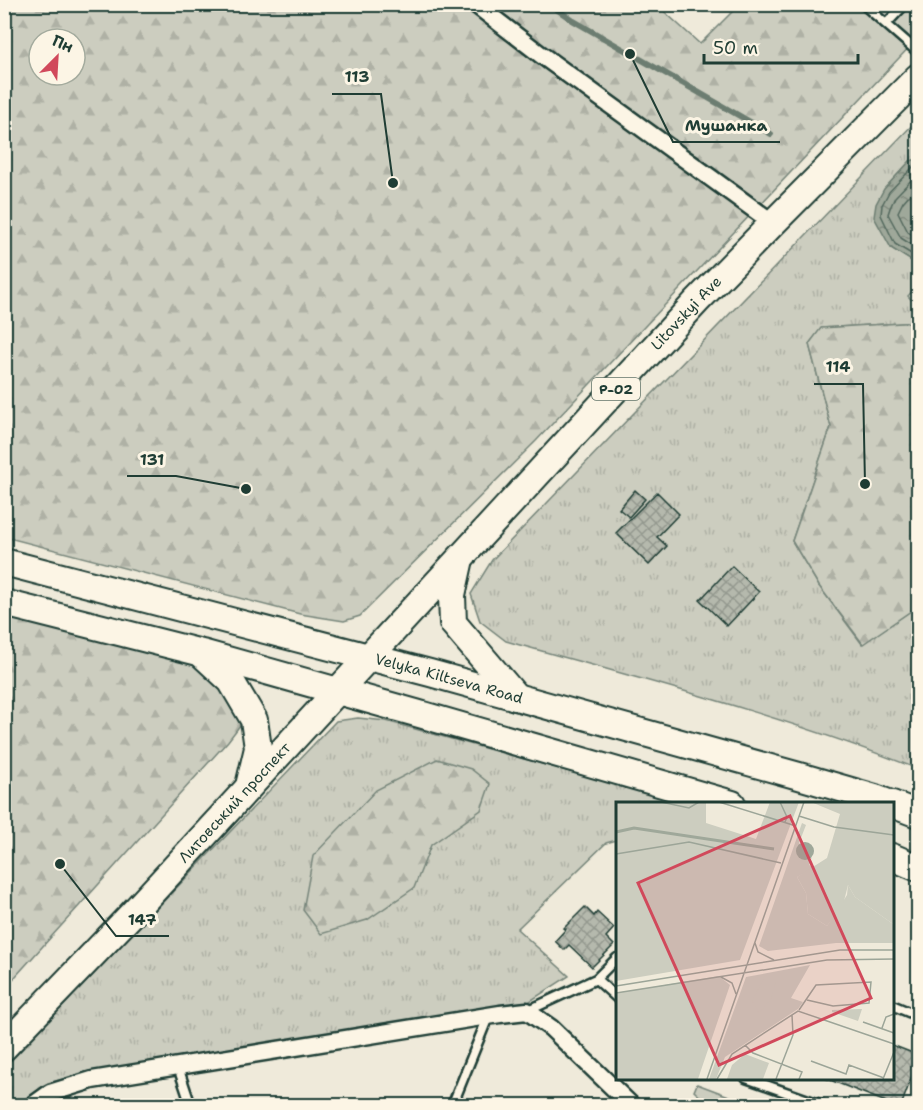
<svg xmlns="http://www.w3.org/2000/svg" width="923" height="1110" viewBox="0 0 923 1110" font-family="'Shantell Sans',sans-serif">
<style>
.grass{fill:url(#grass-tufts);stroke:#76857a;stroke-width:1.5}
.forest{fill:url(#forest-firs);stroke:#76857a;stroke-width:1.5;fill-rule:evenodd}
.water{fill:url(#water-ripples);stroke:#6c7d71;stroke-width:1.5}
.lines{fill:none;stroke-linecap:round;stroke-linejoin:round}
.shore{stroke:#52685d;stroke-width:1.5}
.stream{stroke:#6c7d71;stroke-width:6}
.building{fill:url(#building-cross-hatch);stroke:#1f3d34;stroke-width:1.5}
.lane-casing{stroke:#1f3d34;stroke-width:13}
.street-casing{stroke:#1f3d34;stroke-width:21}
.primary-casing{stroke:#1f3d34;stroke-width:30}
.lane{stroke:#fcf5e5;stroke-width:8}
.street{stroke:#fcf5e5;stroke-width:16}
.primary{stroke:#fcf5e5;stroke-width:26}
.labels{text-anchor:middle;stroke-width:6;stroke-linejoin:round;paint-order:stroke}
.shield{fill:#fcf5e5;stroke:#617469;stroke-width:1.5}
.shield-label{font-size:14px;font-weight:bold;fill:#1f3d34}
.street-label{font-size:15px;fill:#1f3d34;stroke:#fcf5e5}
.inset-river{fill:none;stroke:#9fa89a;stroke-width:3}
.inset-road{fill:none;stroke:#9ca598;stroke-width:1.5}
.view{fill:#d1495b;fill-opacity:0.15;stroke:#d1495b;stroke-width:3}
.inset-edge{fill:none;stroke:#1f3d34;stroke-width:3}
.leader{fill:none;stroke:#1f3d34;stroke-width:2}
.callout-dot{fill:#1f3d34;stroke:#fcf5e5;stroke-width:2}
.callout-label{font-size:16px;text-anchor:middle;font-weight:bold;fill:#1f3d34;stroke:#fcf5e5;stroke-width:6;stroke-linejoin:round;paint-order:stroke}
</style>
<defs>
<pattern id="grass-tufts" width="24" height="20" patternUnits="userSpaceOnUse" patternTransform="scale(1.5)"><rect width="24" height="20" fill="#cccdbf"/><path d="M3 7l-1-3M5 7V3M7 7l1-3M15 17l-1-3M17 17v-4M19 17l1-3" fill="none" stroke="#afb1a5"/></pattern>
<pattern id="forest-firs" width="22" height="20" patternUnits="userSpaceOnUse" patternTransform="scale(1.5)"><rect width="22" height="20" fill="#cccdbf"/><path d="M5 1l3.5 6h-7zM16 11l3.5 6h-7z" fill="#afb1a5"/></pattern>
<pattern id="water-ripples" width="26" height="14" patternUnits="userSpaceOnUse" patternTransform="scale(1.5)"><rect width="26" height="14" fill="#9fa89a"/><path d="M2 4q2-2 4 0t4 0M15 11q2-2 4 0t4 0" fill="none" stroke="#818a7e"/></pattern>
<pattern id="building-cross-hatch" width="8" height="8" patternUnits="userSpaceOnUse" patternTransform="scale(1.5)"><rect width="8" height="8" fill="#b5b9ad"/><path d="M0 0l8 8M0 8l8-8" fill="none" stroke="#93988e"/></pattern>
</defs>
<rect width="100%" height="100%" fill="#efeada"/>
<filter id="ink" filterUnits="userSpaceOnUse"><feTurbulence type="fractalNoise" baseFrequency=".0167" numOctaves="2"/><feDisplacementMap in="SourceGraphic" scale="12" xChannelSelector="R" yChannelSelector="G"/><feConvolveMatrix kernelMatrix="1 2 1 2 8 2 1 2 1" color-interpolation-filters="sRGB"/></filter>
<g filter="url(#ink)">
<path class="grass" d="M918,119V159L910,162L891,248L918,265V285L908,296L918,307V322L822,328L809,344L831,427L792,541L819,586L862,644L918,606V769C785,716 644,680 506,641L480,621L471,594L492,560Z
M358,718L386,721L688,804H617V840L606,843L517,929L569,976L527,1003L90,1072L48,1083L17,1105H5L4,1068L336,721Z
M697,1084L753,1105H709L694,1091Z"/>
<path class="forest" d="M918,4V38L536,441L360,616L344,621L300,614L5,537L4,5H657L700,44L739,5ZM39,39H75V75H39Z
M918,322V606L863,644L819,586L792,541L831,427L809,344L821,328Z
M5,603L202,653L254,720L241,724L228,741L5,988Z
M437,759L471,769L490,784L481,810L431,845L414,888L367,920L321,934L303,910L313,856L376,790Z"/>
<path class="water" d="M918,159V265L891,248L874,217L876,204L884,189L910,161Z"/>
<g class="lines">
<path class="shore" d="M918,165L913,167L889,192L882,205L881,215L895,244L918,258
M918,173L895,197L890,208L888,214L901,238L918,249
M918,185L903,202L898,212L908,232L918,239"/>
<path class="stream" d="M549,4L574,21L771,134"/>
</g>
<path class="building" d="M635,490L645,499L629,517L619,509Z
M657,492L679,514L657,537L667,546L649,565L616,533Z
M732,566L759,592L727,626L700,600Z
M585,907L594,916L597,912L614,928L606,937L614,945L592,967L569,945L564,950L555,941L566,929L564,928Z
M892,1045L918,1055V1060L901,1106H896L825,1078H892Z"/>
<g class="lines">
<g class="lane-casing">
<path id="lane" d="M863,4L918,52
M886,24L905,4
M596,979L617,998
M892,1005L918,1016
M527,1011L596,979L617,958
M178,1067L191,1106
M746,1078L825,1106
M452,1106L488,1017"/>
</g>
<g class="street-casing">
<path id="street" d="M475,4L540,54L773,223
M32,1106L50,1093L92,1080L500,1014L527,1011L551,1028L632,1106"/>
</g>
<g class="primary-casing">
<g id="primary">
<path d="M460,559L452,595L453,623L516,697"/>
<path id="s1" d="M4,562L430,673L799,776L875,798L891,804"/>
<path d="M4,603L202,653L416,713L732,804"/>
<path d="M204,656L231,681L254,720L258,748L249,786"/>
<path d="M892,804L918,814"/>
<path d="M892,857L918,868"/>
<path id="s2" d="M4,1047L131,915L697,301L773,223L918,77"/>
</g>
</g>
<use href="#lane" class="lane"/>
<use href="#street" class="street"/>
<use href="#primary" class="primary"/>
</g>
</g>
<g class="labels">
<rect class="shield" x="592" y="378" width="48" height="22" rx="4.5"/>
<g class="shield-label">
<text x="616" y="394">Р-02</text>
</g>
<g class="street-label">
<text dy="5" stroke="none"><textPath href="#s2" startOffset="1002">Litovskyi Ave</textPath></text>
<text dy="5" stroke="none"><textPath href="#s1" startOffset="460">Velyka Kiltseva Road</textPath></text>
<text dy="5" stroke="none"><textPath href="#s2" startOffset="336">Литовський проспект</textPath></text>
</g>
</g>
<g transform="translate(616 802)">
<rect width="278" height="278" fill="#efeada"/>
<path d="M186,21L190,23L183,41L193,58L196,55L193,63L199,66L181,75L190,91L192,112L211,124L231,93L232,83L239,95L277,122V141H220L152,149L143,144ZM194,163L175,196L187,200L182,207L109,255L100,277H93L130,175ZM246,207L242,219L216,210V208ZM129,252L153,261L147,277H111L116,263Z" fill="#cccdbf"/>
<path d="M0,0H90V21L140,37L154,0H183L124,158L0,179ZM195,0H277V122L239,95L232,83L227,103L211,124L192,112L190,91L181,75L211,56L224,12ZM103,174L114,183L82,277H0V191ZM149,174H160V179L155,197L143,211L136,199Z" fill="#cccdbf"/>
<path d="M180 49a9 9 0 1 1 18 0a9 9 0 1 1-18 0Z" fill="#9fa89a"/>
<path class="inset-river" d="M0,30L18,26L158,47"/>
<path class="inset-road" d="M45,0L73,6L83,0M103,0L180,24M164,0L171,15L169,20M183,14L218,25L278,33M0,52L73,40L165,61M139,141L142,150L158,158M105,175L116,181L120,192M0,184L224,148H278M0,191L211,158L278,157M183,208L200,183L255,180L253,201L217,204L191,198M247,220L278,231M266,226L270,215L278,212M129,243L137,251L186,270L183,277M195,259L230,272L233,263L268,276M91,277L188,0M101,277L116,252L182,209L278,242M160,277L177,233L176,213M267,277L278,250"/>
<path class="view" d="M174,14L255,196L103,263L22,81Z"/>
<rect width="278" height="278" class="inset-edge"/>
</g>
<path class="leader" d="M393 183L381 94H332M630 54L673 142H780M865 484L863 384H814M246 489L176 476H127M60 864L116 936H169"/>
<g class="callout-dot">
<circle cx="393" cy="183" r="6"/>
<circle cx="630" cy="54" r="6"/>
<circle cx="865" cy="484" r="6"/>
<circle cx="246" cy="489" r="6"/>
<circle cx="60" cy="864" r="6"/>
</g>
<g class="callout-label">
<text x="357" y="82">113</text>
<text x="726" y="131">Мушанка</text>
<text x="838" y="372">114</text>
<text x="152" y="465">131</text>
<text x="142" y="925">147</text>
</g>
<rect width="923" height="1110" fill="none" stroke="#fcf5e5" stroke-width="24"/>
<rect x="12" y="12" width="899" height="1086" fill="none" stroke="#1f3d34" stroke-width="2" filter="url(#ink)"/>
<g transform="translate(57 57) rotate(24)"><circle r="28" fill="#fcf5e5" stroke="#a4ab9e" stroke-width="1.5"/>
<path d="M0-4.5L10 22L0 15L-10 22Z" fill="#d1495b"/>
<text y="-9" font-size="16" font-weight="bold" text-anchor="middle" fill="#1f3d34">Пн</text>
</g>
<path d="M704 54v9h154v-9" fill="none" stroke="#1f3d34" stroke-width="3"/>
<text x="713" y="54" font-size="18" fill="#1f3d34" stroke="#fcf5e5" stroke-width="4.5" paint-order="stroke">50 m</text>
</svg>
